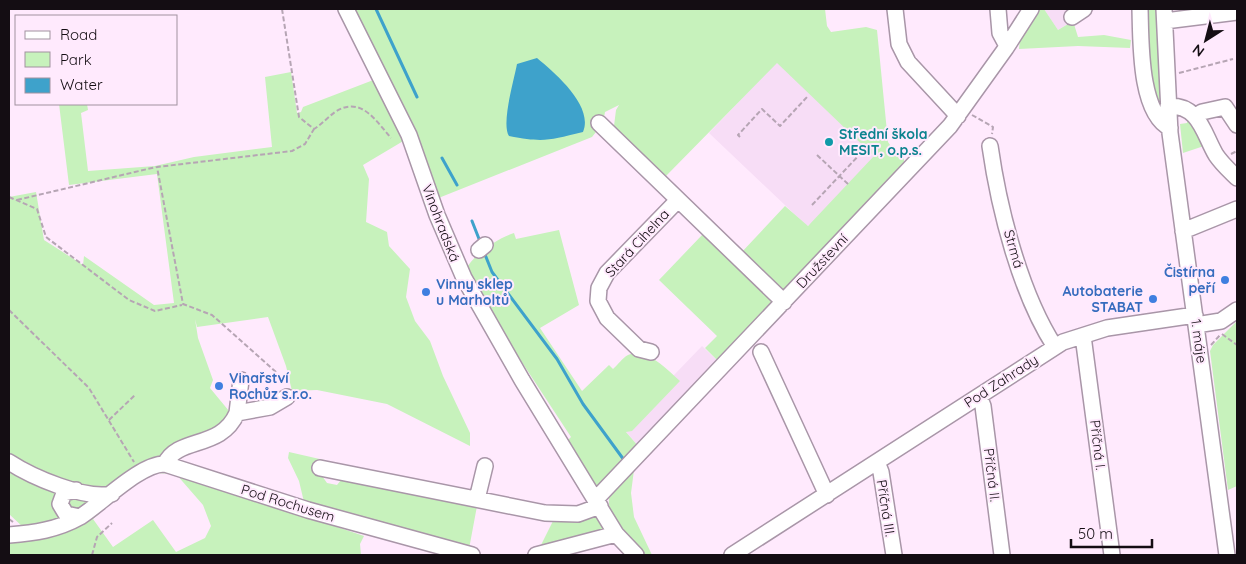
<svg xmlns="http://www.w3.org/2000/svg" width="1246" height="564" viewBox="0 0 1246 564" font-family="Quicksand,sans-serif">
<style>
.built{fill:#f7ddf6}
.green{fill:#c7f2bc;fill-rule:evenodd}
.water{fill:#3ea2cb}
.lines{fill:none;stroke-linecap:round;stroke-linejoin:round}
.stream{stroke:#3ea2cb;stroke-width:3}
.minor-casing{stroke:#a996a8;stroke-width:18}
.path{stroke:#b6a5b4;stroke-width:2;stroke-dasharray:5 2.5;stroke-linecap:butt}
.minor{stroke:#fff;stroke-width:15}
.culture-dot{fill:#0f9aa8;stroke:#ffeafd;stroke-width:2}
.shop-dot{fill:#3f7fe0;stroke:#ffeafd;stroke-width:2}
.labels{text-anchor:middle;stroke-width:4;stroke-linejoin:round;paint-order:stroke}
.culture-label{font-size:14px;font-weight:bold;fill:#0d838f;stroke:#ffeafd;text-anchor:start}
.street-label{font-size:14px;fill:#140d13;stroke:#ffeafd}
.shop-label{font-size:14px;font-weight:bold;fill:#366cbe;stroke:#ffeafd;text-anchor:end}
</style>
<rect width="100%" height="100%" fill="#ffeafd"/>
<path class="built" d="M1044,9H1098L1084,14L1058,30Z
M777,62L875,156L899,168L807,226L709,133Z
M702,346L721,364L639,447L623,428Z"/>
<path class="green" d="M354,9H825L827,26L831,32L866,27L877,30L888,142L899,158L904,157V162L899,168L904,172L783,293L740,254L785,206L808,226L874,156L777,63L666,176L614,126L616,110L619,105L605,112L603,123L592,137L436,199L414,126Z
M1035,9H1044L1058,30L1073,21L1078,37L1104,35L1131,40L1130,48L1078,46L1019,49L1020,38Z
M1144,9H1159L1164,119L1153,106Z
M291,72L297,113L301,112L303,107L376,79L405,140L363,165L369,179L366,222L387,232L389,246L410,269L406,297L415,321L430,341L443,376L470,433V446L387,404L317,390L292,391L286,366L268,317L197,327L195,319L198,338L213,380L210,388L229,411L221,437L170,457L230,491L364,536L360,544L361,555H9V527L10,530L24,528L9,514V197L36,192L44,240L83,265L84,256L154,305L174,303L157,174L69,185L59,104H87L88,110L81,113L88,171L155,166L194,157L272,147L265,77ZM155,473L176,474L203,505L211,526L205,538L176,552L153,520L113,547L93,519L99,514L97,512L134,484Z
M1187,114L1207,145L1183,153L1180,124L1187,123Z
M559,230L579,305L540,328L582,391L609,365L613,369C618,365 622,358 628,355C647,347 667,370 680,381L632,431L626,432L639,447L601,486H596L591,482L567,441L571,437L489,312L466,269C474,254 498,238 514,233L516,239Z
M703,234L773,303L721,364L705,348L717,336L659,280Z
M1237,321V486L1228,490L1210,351L1213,345Z
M289,452L324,460L320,473L327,483L337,485L345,475L477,506L469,549L304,502L299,481L288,458Z
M634,470L631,493L634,517L652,555H646C628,540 603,517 610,492Z
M583,516L597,517L607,529L539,549L554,519Z"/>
<path class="water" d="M537,58C555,73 594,106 583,132C549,140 545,143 509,136C501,124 514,80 517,64Z"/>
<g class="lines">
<path class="stream" d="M376,9L417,97
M442,158L457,185
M472,221L481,244
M484,252L492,272L557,359L583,404L624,460"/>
<g class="minor-casing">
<path id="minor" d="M346,9L409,135L437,215L464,278L522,380L616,534L636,555
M895,9L899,44L908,62L958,116
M998,9L1000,33L1007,46
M1140,9C1141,40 1139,113 1170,128
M1164,9L1170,133L1227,555
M1072,17L1084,9
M1165,21L1237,12
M1168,106C1200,105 1203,133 1216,155C1222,164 1230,171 1237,178
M1196,116L1202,112L1225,107L1237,125
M599,123L784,302
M990,146C999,209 1020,293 1055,347
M1183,231L1237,209
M479,250L485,245
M1196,325L1221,321L1237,310
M1083,336L1112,555
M651,352L639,349L607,318L598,301L599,288L607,273L678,200
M761,352L827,495
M979,396L983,406L1002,555
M237,413L241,380
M9,462C32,477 85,500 112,494
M877,462L881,472L894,555
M165,464C178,436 221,450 237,413L270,407L287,397
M320,468L545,513L578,514L600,506
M76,490L64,493L60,504L66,514L80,517
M477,499L485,466
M596,499L950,126L1006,48L1031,9
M9,535C34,533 57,530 80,517C101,504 141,463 165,464L308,510L472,555
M536,555L616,534
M732,555L1063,342L1107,328L1195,315"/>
</g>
<path class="path" d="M282,9L299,117L314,129C322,124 328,117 335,112C361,95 376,121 391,138
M1179,73L1233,59
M972,115L993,127L992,134
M740,137L738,135L762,109L780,126L807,97
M1231,154L1237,151
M817,155L848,184
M9,197L37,209L46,237L129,300L155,311L182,305
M17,200L156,167
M812,205L862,152
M9,310L89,388L134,462
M1222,334L1237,345
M1211,345L1221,334
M276,372L212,315L183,304L157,167L292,151L305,144L314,129
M109,420L136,394
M9,519L13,522
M92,555L97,537L112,523"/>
<use href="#minor" class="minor"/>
</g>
<circle class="culture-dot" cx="829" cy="142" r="5"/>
<g class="shop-dot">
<circle cx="1225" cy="280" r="5"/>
<circle cx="426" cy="292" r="5"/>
<circle cx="1153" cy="299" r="5"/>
<circle cx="219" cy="386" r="5"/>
</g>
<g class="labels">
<g class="culture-label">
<text x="839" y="139">Střední škola<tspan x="839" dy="16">MESIT, o.p.s.</tspan></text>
</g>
<g class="street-label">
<text transform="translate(441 223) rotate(69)" y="5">Vinohradská</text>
<text transform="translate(637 243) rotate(-47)" y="5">Stará Cihelna</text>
<text transform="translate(1014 249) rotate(74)" y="5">Strmá</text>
<text transform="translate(822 261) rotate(-47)" y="5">Družstevní</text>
<text transform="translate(1199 341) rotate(82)" y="5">1. máje</text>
<text transform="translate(1001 381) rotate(-33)" y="5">Pod Zahrady</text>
<text transform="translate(1098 445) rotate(83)" y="5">Příčná I.</text>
<text transform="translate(992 475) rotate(83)" y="5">Příčná II.</text>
<text transform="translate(288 503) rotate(17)" y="5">Pod Rochusem</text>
<text transform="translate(886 508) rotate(81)" y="5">Příčná III.</text>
</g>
<g class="shop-label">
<text x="1215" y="277">Čistírna<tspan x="1215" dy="16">peří</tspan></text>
<text x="436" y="289" text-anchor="start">Vinny sklep<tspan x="436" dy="16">u Marholtů</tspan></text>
<text x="1143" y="296">Autobaterie<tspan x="1143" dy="16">STABAT</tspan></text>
<text x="229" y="383" text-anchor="start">Vinařství<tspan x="229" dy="16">Rochůz s.r.o.</tspan></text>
</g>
</g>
<rect width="1246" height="564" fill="none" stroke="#140d13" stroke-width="20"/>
<rect x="15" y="15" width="162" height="90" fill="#ffeafd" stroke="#a1929f"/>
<rect x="25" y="31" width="25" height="8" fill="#ffffff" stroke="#a1929f"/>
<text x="60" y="40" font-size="15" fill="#140d13">Road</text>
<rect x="25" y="52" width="25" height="15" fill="#c7f2bc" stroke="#a1929f"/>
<text x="60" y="65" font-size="15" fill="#140d13">Park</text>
<rect x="25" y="78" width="25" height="15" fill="#3ea2cb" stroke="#a1929f"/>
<text x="60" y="90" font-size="15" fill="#140d13">Water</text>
<g transform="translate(1206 40) rotate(216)" stroke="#ffeafd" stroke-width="4" paint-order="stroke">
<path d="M0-4L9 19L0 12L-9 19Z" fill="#140d13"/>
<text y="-8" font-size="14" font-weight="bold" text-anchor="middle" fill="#140d13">N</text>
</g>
<path d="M1071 539v8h81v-8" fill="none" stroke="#140d13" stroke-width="2.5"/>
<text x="1078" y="539" font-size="15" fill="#140d13" stroke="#ffeafd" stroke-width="4" paint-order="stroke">50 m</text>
</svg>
